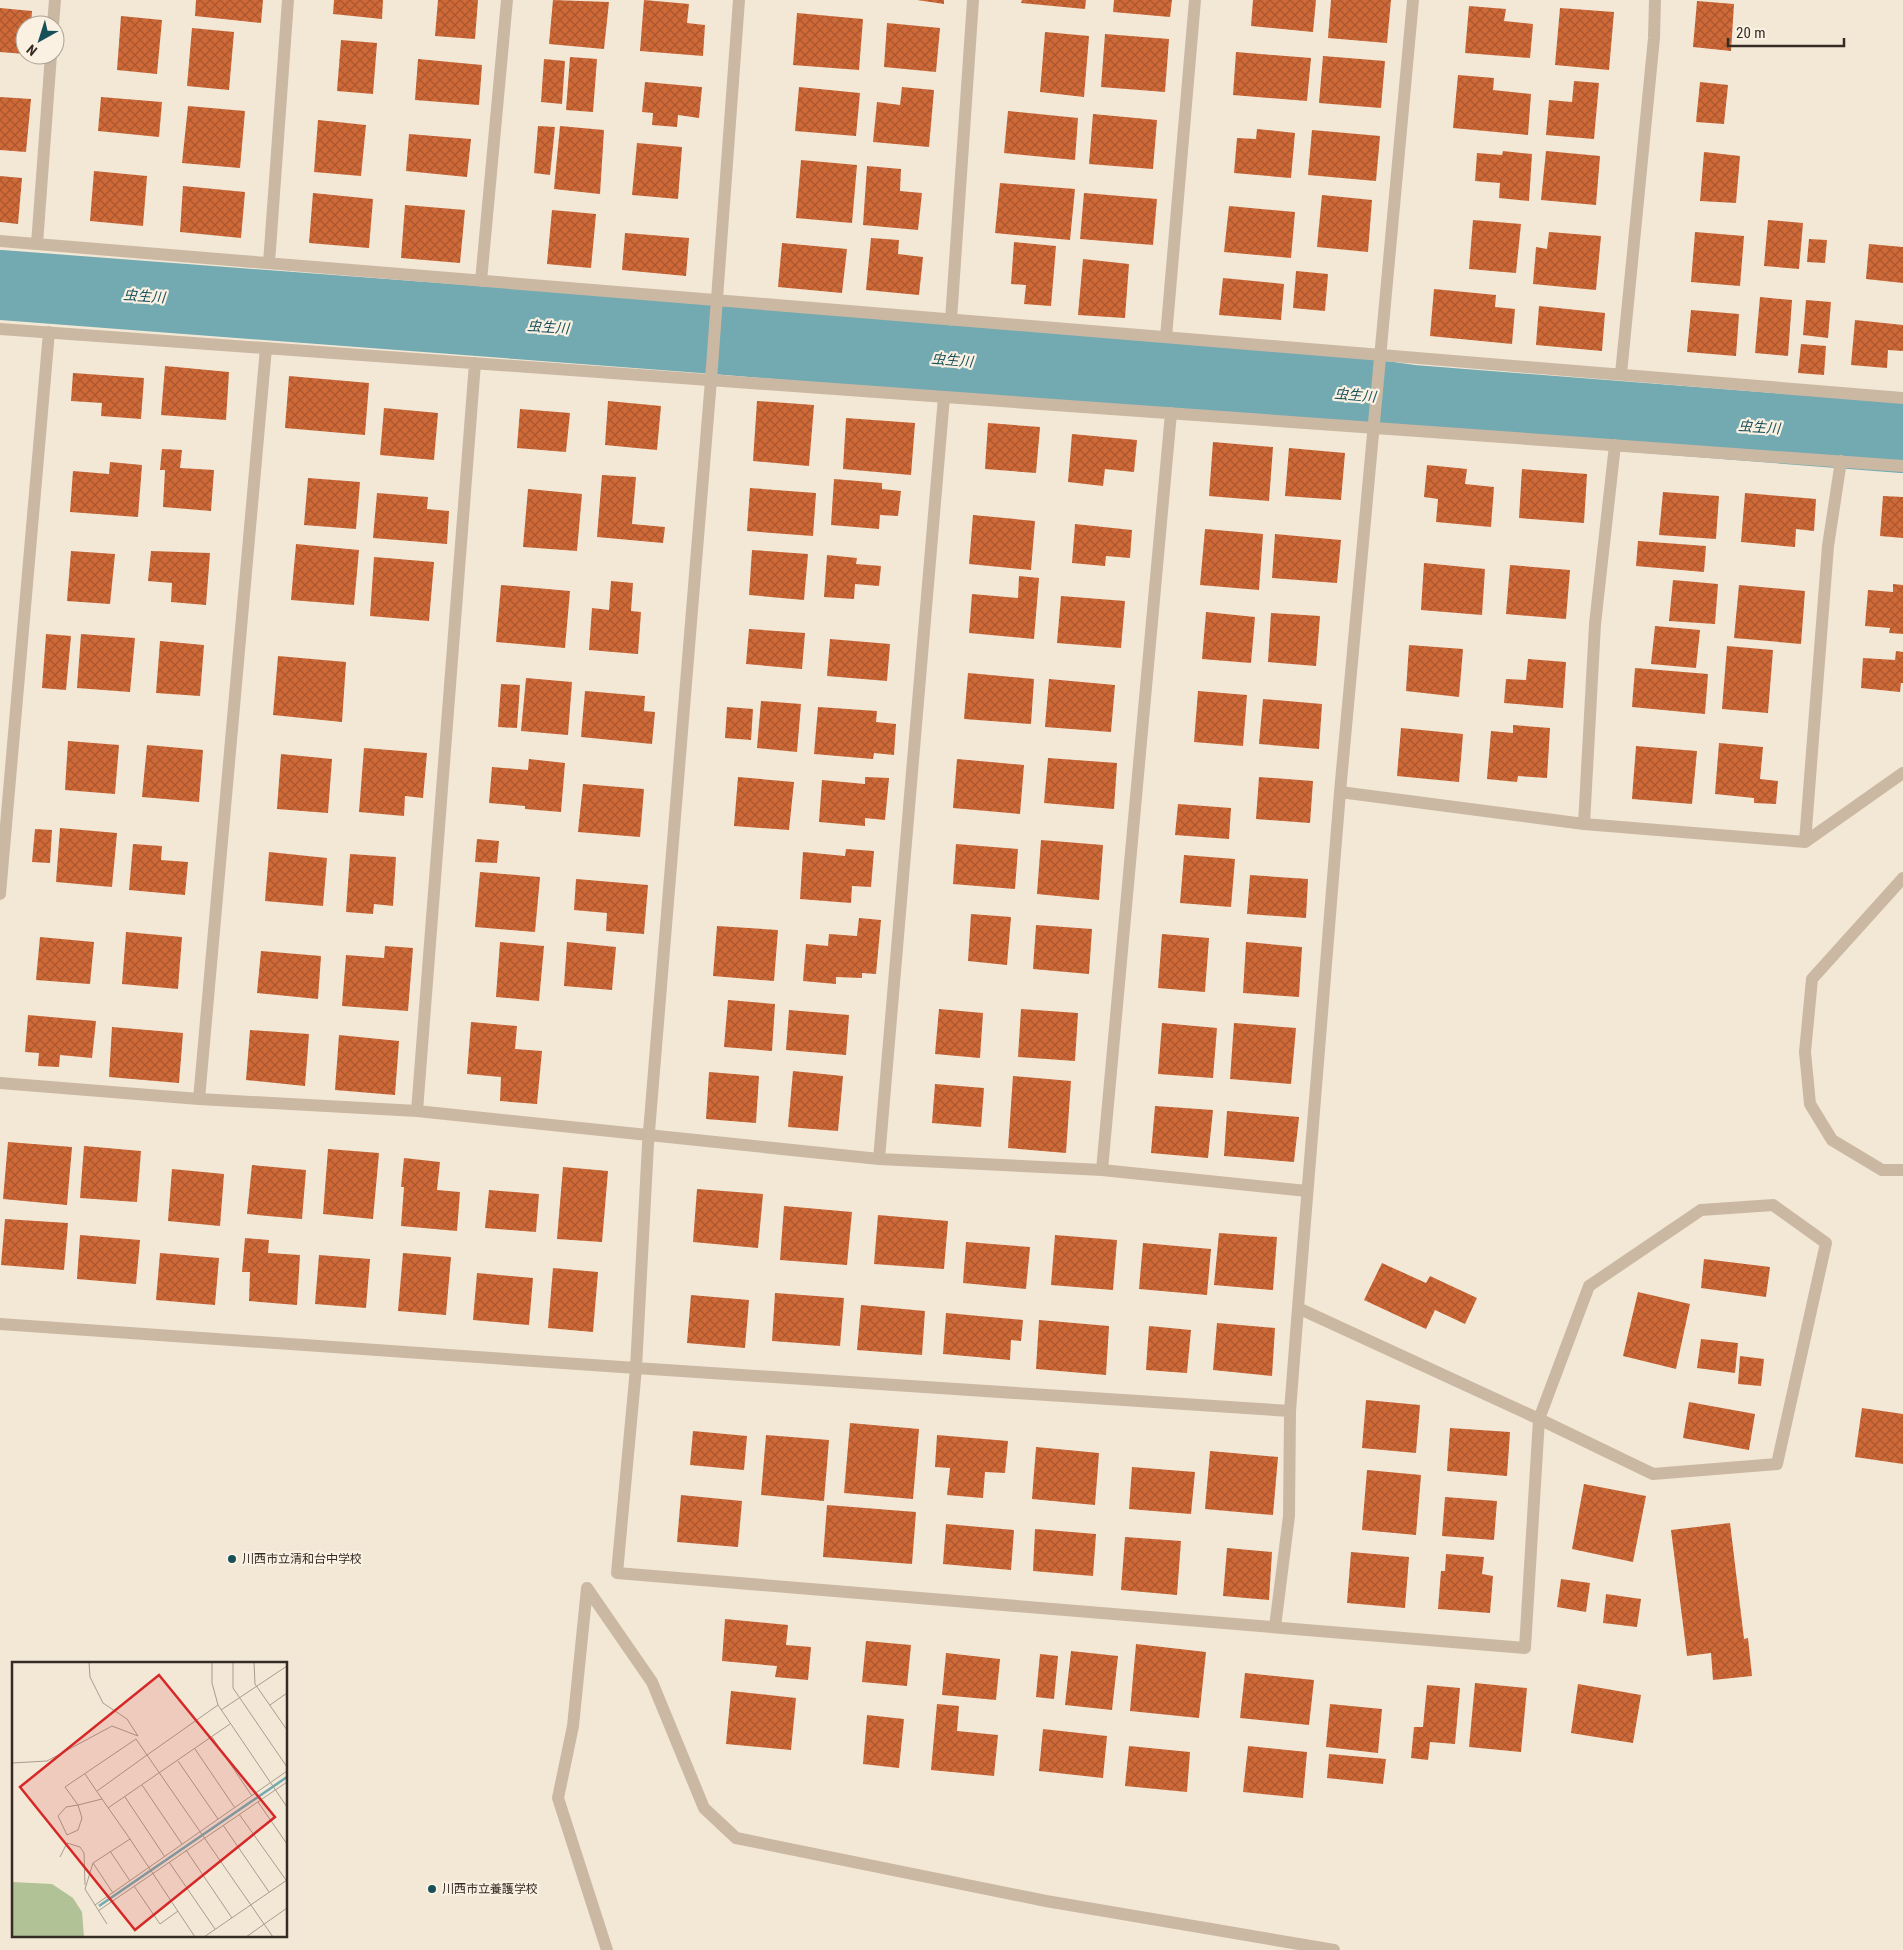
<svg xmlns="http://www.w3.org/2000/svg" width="1903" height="1950" viewBox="0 0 1903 1950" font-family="'Roboto Condensed','Noto Sans JP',sans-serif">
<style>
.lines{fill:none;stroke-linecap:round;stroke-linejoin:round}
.river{stroke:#73aab2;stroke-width:70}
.building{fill:url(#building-cross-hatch)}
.minor{stroke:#cbb8a2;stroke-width:12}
.poi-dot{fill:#185059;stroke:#faf1e3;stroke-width:2}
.labels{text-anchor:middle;stroke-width:4.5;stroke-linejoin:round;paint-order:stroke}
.poi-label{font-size:12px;fill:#352b25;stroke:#faf1e3;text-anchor:start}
.water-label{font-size:14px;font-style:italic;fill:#185059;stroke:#faf1e3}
.inset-river{fill:none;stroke:#73aab2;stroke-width:2.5}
.inset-road{fill:none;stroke:#a79c8f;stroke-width:1}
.view{fill:#d62828;fill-opacity:0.15;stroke:#d62828;stroke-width:2.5}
.inset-edge{fill:none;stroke:#352b25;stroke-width:2.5}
</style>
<defs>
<pattern id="building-cross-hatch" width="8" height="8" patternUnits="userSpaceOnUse" patternTransform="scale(1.25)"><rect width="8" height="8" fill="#cf6938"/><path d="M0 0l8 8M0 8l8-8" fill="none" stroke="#a9572f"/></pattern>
</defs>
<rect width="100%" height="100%" fill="#f3e8d6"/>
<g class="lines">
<path class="river" d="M0,285L703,338L1369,394L1412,400L1903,438"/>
</g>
<path class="building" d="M196,0H263L261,23L195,16Z
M334,0H383L382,19L333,14Z
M438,0H478L475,39L435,36Z
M553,0L609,2L604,49L549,44Z
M644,0L689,4L687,23L705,25L703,56L640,51Z
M917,0H944V4Z
M1022,0H1086L1085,9L1021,3Z
M1114,0H1172L1170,17L1113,12Z
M1253,0H1316L1313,32L1251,26Z
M1331,0H1391L1387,43L1328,38Z
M1697,1L1734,4L1731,51L1693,47Z
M1469,6L1506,9L1504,21L1533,24L1530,58L1465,53Z
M0,8L32,11L31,25H25V54L0,52Z
M1560,8L1614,12L1609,70L1555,65Z
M797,13L863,19L859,70L793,65Z
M121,16L162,20L157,74L117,70Z
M887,23L940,28L936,72L884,67Z
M192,28L234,32L229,90L187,86Z
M1045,32L1089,36L1084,97L1040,92Z
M1105,34L1169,39L1165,92L1101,87Z
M341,40L377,43L373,94L337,91Z
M1236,52L1311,58L1307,101L1233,95Z
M1323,56L1385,61L1381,108L1319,103Z
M570,57L597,59L593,112L566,110Z
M418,59L482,65L479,105L415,100Z
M544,59L565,61L562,104L541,102Z
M1458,75L1494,78L1493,90L1531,94L1528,135L1453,128Z
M1574,81L1599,83L1594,139L1546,135L1549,100L1572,102Z
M645,82L702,87L699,118L678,115L677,127L652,125L653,113L642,112Z
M1700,82L1728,85L1724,124L1696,122Z
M799,87L860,93L856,136L795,131Z
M902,87L934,90L929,147L873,142L877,102L900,105Z
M0,97L31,99L26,152L0,150Z
M101,97L162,102L159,137L98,131Z
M188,106L245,111L240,168L182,163Z
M1008,111L1078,118L1075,160L1004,153Z
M1093,114L1157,120L1153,169L1089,164Z
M318,120L366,125L361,176L314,172Z
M538,126L555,127L550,175L534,173Z
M560,126L604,130L600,194L554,189Z
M1257,129L1295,133L1291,178L1234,173L1237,138L1256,139Z
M1312,130L1380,136L1376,181L1308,175Z
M409,134L471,139L467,177L406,171Z
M637,143L682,147L678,199L632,195Z
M1503,151L1532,154L1529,201L1499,198L1500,183L1475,181L1477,153L1502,155Z
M1546,151L1600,156L1596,205L1541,200Z
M1704,152L1740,156L1736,203L1700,201Z
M801,160L857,165L852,223L796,218Z
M867,166L901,169L900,191L922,193L918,230L863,225Z
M94,171L147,176L143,226L90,221Z
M0,176L22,178L18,224L0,222Z
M1000,183L1075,189L1070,240L995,233Z
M183,186L245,192L241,238L180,232Z
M313,193L373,199L369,248L309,243Z
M1084,193L1157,199L1153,245L1080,239Z
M1322,195L1372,200L1368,252L1317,247Z
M405,205L465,210L460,263L401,258Z
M1229,206L1295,212L1291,258L1224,252Z
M552,210L596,214L591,268L547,264Z
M1473,220L1521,224L1516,273L1469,269Z
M1768,220L1803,223L1799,269L1764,266Z
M1549,232L1601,236L1596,290L1533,284L1536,247L1547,249Z
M1695,232L1744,236L1740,286L1691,282Z
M625,233L689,238L686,276L622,270Z
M871,238L899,240L898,254L923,257L919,295L866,290Z
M1809,239L1827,240L1825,263L1807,262Z
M1014,242L1056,246L1051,306L1024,304L1026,285L1011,284Z
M782,243L847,249L842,293L778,287Z
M1869,244L1903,247V283L1866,279Z
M1083,259L1129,264L1125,318L1078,315Z
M1296,271L1328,274L1325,311L1293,308Z
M1223,278L1284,284L1281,320L1219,315Z
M1434,289L1496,295L1495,307L1515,309L1512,344L1430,336Z
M1760,297L1792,300L1788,356L1755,353Z
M1806,300L1831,302L1828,338L1803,335Z
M1539,306L1605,313L1602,351L1536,345Z
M1691,310L1739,314L1736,356L1687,352Z
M1855,320L1903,325V351L1888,350L1887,368L1851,365Z
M1801,344L1826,346L1824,375L1798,373Z
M165,366L229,372L226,420L161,415Z
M73,373L144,378L141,419L101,416L102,403L71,401Z
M289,376L369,383L365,435L285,428Z
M608,401L661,406L657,450L605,445Z
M757,401L814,405L809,466L753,461Z
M384,408L438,413L434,460L380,455Z
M520,409L570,413L566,452L517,448Z
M846,418L915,423L911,475L843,469Z
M988,423L1040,427L1036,473L985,469Z
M1072,434L1137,440L1134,472L1105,469L1103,486L1068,482Z
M1213,442L1273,447L1269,501L1209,496Z
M1289,448L1345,453L1341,500L1285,496Z
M162,449L182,450L180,468L214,470L211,511L163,507L165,470H160Z
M110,462L142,465L138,517L70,512L73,471L109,474Z
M1427,465L1467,469L1465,484L1494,487L1491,527L1436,522L1438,499L1424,497Z
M1522,469L1587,474L1584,523L1519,518Z
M602,475L636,477L632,524L665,527L663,543L597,537Z
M308,478L360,482L356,529L304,525Z
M834,479L882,483V489L901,491L898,516L880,515L879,529L831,525Z
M750,488L816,493L813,536L747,531Z
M528,489L582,494L577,551L523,547Z
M1663,492L1719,496L1716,539L1659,535Z
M377,493L428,497L427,509L449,511L447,544L373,538Z
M1745,493L1816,499L1814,531L1796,529L1795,547L1741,542Z
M1883,496L1903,497V538L1880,536Z
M973,515L1035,521L1031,570L969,564Z
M1075,524L1132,530L1130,558L1106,556L1105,566L1072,563Z
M1205,529L1263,534L1259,590L1200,585Z
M1275,534L1341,540L1337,583L1272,578Z
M1638,541L1706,546L1704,572L1636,566Z
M296,544L359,550L354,605L291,600Z
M752,550L808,554L804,600L749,595Z
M71,551L115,554L110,604L67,601Z
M151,551L210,553L206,605L171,602L172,583L148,581Z
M827,555L857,558L856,564L881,566L879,586L855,584L854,599L824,597Z
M374,557L434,562L429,621L370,616Z
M1424,563L1485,569L1482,615L1421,610Z
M1510,565L1570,570L1566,619L1506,614Z
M1019,576L1039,578L1034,639L969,633L972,594L1018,598Z
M1673,580L1718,584L1715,624L1669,621Z
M611,581L633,583L631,611L641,612L638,654L589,650L592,608L609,610Z
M1893,584L1903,585V634L1889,633L1890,628L1865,626L1868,590L1893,592Z
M501,585L570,591L565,648L496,642Z
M1739,585L1805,591L1801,644L1734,638Z
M1061,596L1125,601L1121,648L1057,643Z
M1206,612L1255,617L1251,663L1202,659Z
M1271,613L1320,616L1316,666L1268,662Z
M1655,626L1700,630L1696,668L1651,664Z
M749,629L805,633L802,669L746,664Z
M46,634L71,636L66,690L42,688Z
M81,634L135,638L130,692L77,688Z
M830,639L890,644L887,681L827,676Z
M160,641L204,645L200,696L156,693Z
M1409,645L1463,649L1459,697L1406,691Z
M1727,646L1773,650L1768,713L1722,709Z
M1896,651L1903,652V683H1901L1900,692L1861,688L1863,658L1895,660Z
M278,656L346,662L342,722L273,715Z
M1528,659L1566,662L1563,708L1504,703L1506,679L1526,680Z
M1635,668L1708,674L1705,714L1632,707Z
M968,673L1034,679L1031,724L964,719Z
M526,678L572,682L568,735L521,731Z
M1049,679L1115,685L1111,732L1045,727Z
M501,684L520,685L517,728L498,727Z
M585,691L645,696L644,711L655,712L652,744L581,737Z
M1198,691L1247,695L1243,746L1194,742Z
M1263,699L1322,704L1319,749L1259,744Z
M761,701L801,704L797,752L757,748Z
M727,707L753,709L751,740L725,738Z
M818,707L877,711L876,722L896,724L894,755L874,753L873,759L814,754Z
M1513,725L1550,728L1547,778L1518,776L1517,782L1487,779L1491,731L1513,733Z
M1401,728L1463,734L1459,782L1397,776Z
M68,741L119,745L115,794L65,790Z
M1719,743L1763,747L1760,779L1778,781L1776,804L1754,803V798L1715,794Z
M147,745L203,750L199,802L142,797Z
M1636,746L1697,751L1692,804L1632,799Z
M364,748L427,753L423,798L405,796L404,816L359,812Z
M281,754L332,759L328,813L277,809Z
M1048,758L1117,763L1114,809L1044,803Z
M529,759L565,763L561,812L525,809V806L489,803L492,767L528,770Z
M957,759L1024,765L1020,814L953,808Z
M738,777L794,782L789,830L734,826Z
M865,777L889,778L885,820L865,818V826L819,822L822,780L865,784Z
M1259,777L1313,781L1310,823L1256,819Z
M583,784L644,789L640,837L578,832Z
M1178,804L1231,808L1229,839L1175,835Z
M60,828L117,833L112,887L56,882Z
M35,829L52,830L50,863L32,862Z
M477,839L499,841L497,863L475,862Z
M1041,840L1103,845L1099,900L1037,894Z
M133,844L162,846L161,860L188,862L185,895L129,890Z
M956,844L1018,849L1015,889L953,884Z
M846,849L874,851L871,887L852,886L851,903L800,899L803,852L845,856Z
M269,852L327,858L323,906L265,901Z
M350,854L396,857L393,906L374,904L373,914L346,912Z
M1184,855L1235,859L1231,907L1180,903Z
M480,872L540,877L535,932L475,927Z
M1250,875L1308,879L1306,918L1247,914Z
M576,879L648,885L644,934L606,931L607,913L574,910Z
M971,914L1011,917L1007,965L968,961Z
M859,918L881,920L876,974L862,973V978L836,977V984L803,981L806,944L828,946L829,934L857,936Z
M1036,925L1092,929L1089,974L1033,969Z
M717,926L778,930L774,981L713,976Z
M126,932L182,937L178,989L122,984Z
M1162,934L1209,938L1205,992L1158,988Z
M40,937L94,942L90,984L36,980Z
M500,942L544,946L539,1001L496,997Z
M567,942L616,947L612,990L564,986Z
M1246,942L1302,947L1299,997L1243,993Z
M385,946L413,948L408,1011L342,1006L346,955L384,958Z
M261,951L321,956L318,999L257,993Z
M728,1000L775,1004L772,1051L724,1047Z
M939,1009L983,1013L980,1058L935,1054Z
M1021,1009L1078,1013L1075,1061L1018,1057Z
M789,1010L849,1015L846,1055L786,1050Z
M28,1015L96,1021L92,1058L60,1055L59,1067L38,1066L39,1053L25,1052Z
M471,1022L517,1026L515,1049L542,1051L537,1104L500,1101L501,1077L467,1074Z
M1162,1023L1217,1028L1213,1078L1158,1074Z
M1234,1023L1296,1028L1291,1084L1230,1079Z
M112,1027L183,1033L179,1083L109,1077Z
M250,1030L309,1034L305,1086L246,1080Z
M339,1035L399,1041L395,1095L335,1090Z
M793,1071L843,1076L838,1131L788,1127Z
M709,1072L759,1076L756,1123L706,1119Z
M1013,1076L1071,1081L1066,1153L1008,1148Z
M935,1084L984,1088L981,1127L932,1123Z
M1155,1106L1213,1110L1208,1158L1151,1153Z
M1227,1111L1299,1117L1294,1162L1224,1156Z
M8,1142L72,1147L67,1205L3,1199Z
M84,1146L141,1151L137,1202L80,1198Z
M328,1149L379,1153L373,1219L323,1214Z
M404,1158L440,1162L437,1190L460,1192L457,1231L401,1226L404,1187H401Z
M252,1165L306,1170L302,1219L247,1214Z
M563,1167L608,1171L602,1242L557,1239Z
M172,1169L224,1174L220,1226L168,1221Z
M697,1189L763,1194L758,1248L693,1242Z
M489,1190L539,1194L536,1232L485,1228Z
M784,1206L852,1212L847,1265L780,1260Z
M878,1215L948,1221L944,1269L874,1264Z
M5,1219L68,1223L64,1270L1,1265Z
M1219,1233L1277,1237L1273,1290L1214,1285Z
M80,1235L140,1240L136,1284L77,1279Z
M1055,1235L1117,1240L1113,1290L1051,1285Z
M245,1238L269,1240L268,1253L300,1255L297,1305L249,1301L250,1272H242Z
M966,1242L1030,1247L1026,1289L963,1283Z
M1143,1243L1211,1249L1207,1295L1139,1289Z
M160,1253L219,1258L215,1305L156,1300Z
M403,1253L451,1257L446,1315L398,1311Z
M319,1255L370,1259L366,1308L315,1304Z
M1704,1259L1770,1267L1766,1297L1701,1288Z
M1382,1263L1426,1283L1430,1276L1477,1298L1465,1324L1435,1310L1426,1329L1364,1300Z
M553,1268L598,1272L593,1332L548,1328Z
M477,1273L533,1278L529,1325L473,1320Z
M1638,1292L1690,1304L1676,1369L1623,1356Z
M775,1293L844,1298L840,1346L772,1341Z
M691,1295L749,1300L745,1348L687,1343Z
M861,1305L925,1311L922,1355L857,1350Z
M946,1313L1023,1320L1021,1341L1011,1340L1010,1360L943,1354Z
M1039,1320L1109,1326L1106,1375L1036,1369Z
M1217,1323L1275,1328L1272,1376L1213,1370Z
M1149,1326L1191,1330L1187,1373L1146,1370Z
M1701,1339L1738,1343L1735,1373L1697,1368Z
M1740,1356L1764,1359L1761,1386L1738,1384Z
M1366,1400L1420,1405L1416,1453L1362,1448Z
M1689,1402L1755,1414L1749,1450L1683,1438Z
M1862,1408L1903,1414V1464L1855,1457Z
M850,1423L919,1429L913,1499L844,1493Z
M1450,1428L1510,1432L1507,1476L1447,1471Z
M693,1431L747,1436L744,1470L690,1465Z
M766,1435L829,1440L824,1501L761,1495Z
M937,1435L1008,1441L1005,1473L985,1472L983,1498L947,1495L950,1468L935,1467Z
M1036,1447L1099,1453L1095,1505L1032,1499Z
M1210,1451L1278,1457L1273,1515L1205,1509Z
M1132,1467L1195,1472L1191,1514L1129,1509Z
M1367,1470L1421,1475L1416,1535L1362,1530Z
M1584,1484L1646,1496L1633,1562L1572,1549Z
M681,1495L742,1501L738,1547L677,1542Z
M1445,1497L1497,1501L1494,1540L1442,1536Z
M827,1505L916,1512L912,1564L823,1557Z
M1730,1523L1744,1639L1748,1638L1752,1676L1713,1680L1711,1653L1687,1656L1671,1530Z
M946,1524L1014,1530L1011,1570L943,1564Z
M1035,1529L1096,1534L1093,1576L1033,1571Z
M1125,1537L1181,1541L1177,1595L1121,1590Z
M1227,1548L1272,1552L1269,1600L1223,1596Z
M1351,1552L1409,1557L1405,1608L1347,1603Z
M1446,1554L1484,1557L1482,1574L1493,1576L1490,1613L1438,1609L1441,1571H1445Z
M1561,1579L1590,1583L1586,1612L1557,1607Z
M1606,1594L1641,1599L1637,1627L1603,1623Z
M725,1619L788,1625L786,1645L811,1647L808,1680L775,1677L777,1666L722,1661Z
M866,1641L911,1645L907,1686L862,1682Z
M1136,1644L1206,1652L1199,1718L1130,1711Z
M1071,1651L1118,1656L1112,1710L1065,1705Z
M946,1653L1000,1659L996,1700L942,1695Z
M1040,1654L1058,1656L1054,1699L1036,1697Z
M1245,1673L1314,1680L1309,1725L1240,1718Z
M1475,1683L1527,1688L1521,1752L1469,1747Z
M1578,1684L1641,1695L1633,1743L1571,1733Z
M1427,1685L1460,1688L1455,1744L1430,1742L1428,1760L1411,1758L1414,1727H1423Z
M731,1691L796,1698L791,1750L726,1744Z
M937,1704L959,1706L957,1731L998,1735L994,1776L931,1770Z
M1330,1704L1382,1709L1378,1753L1326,1747Z
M867,1715L904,1719L899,1768L863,1764Z
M1043,1729L1107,1736L1103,1778L1039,1771Z
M1129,1746L1190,1752L1187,1792L1125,1786Z
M1248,1746L1307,1752L1303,1798L1243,1792Z
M1329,1754L1386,1759L1383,1784L1327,1778Z"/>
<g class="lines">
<path class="minor" d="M739,0L711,380L648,1144L636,1368L1290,1411
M53,25L55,0
M0,241L1903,398
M37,244L51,55
M269,263L288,0
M481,281L507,0
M951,320L973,0
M0,329L1903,466
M1166,337L1195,0
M1621,374L1654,38L1655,0
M1340,792L1413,0
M1584,824L1595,624L1615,445
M1805,842L1828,546L1841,461
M1903,878L1812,979L1805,1052L1810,1104L1832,1140L1882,1170H1903
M0,894L49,332
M0,1083L199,1099L417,1111L879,1159L1102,1170L1307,1191
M199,1099L266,348
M417,1111L475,363
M879,1159L944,397
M1102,1170L1171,413
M0,1324L636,1368L617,1573L1525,1648L1539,1419L1589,1286L1701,1210L1773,1205L1826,1243L1777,1464L1653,1474L1539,1419L1298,1308L1340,792L1584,824L1805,842L1903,773
M587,1588L652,1682L704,1808L736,1838L1046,1901L1334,1950
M587,1588L573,1726L558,1798L607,1950
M1275,1627L1289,1516L1290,1411L1298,1308"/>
</g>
<g class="poi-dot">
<circle cx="232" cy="1559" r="5"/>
<circle cx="432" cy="1889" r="5"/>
</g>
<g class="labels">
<g class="poi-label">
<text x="242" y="1563">川西市立清和台中学校</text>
<text x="442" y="1893">川西市立養護学校</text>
</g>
<g class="water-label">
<text transform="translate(144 296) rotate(4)" y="5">虫生川</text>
<text transform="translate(548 327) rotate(4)" y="5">虫生川</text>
<text transform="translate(952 360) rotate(5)" y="5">虫生川</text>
<text transform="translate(1355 395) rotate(5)" y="5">虫生川</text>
<text transform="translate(1759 427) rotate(4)" y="5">虫生川</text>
</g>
</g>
<g transform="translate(12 1662)">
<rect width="275" height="275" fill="#f3e8d6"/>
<path d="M0,220L40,222L61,236L70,250L72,275H0Z" fill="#b0c296"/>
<path class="inset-river" d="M87,244L275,115"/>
<path class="inset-road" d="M77,0L78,15L91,41L115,57L126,74M200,0V21L206,43L275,145M221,0V26L275,105M242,0L243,22L275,68M258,43L275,31M209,48L275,4M200,75L240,134M183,87L223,146M166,99L206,157M0,101L35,99L100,64L126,74M73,112L90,137M130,123L170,182M85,129L135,93L261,275M113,135L153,195M246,140L275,182M96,146L218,62M227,152L274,218M211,163L257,230M118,177L183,275M174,188L220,256M98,189L118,219M48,195L55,181L68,185L72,191L73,223M157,200L203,267M81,201L101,231M122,224L148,262L166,249M83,243L275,109M86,249L275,120M95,262L73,227L81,201L118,177L90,137L66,143L54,145L46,154L55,173L66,168L70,156L66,143L53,125L124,77L135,93L206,43M192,275L275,218M234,275L275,246"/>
<path class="view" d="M147,13L263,155L123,268L8,125Z"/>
<rect width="275" height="275" class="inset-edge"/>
</g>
<g transform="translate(40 40) rotate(219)"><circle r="24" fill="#faf1e3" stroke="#aba297"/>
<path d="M0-4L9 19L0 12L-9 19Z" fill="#185059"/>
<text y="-8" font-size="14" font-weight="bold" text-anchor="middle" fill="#352b25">N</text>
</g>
<path d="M1728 38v8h116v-8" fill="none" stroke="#352b25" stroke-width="2.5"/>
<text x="1736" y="38" font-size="15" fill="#352b25" stroke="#faf1e3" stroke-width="4" paint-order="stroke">20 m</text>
</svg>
